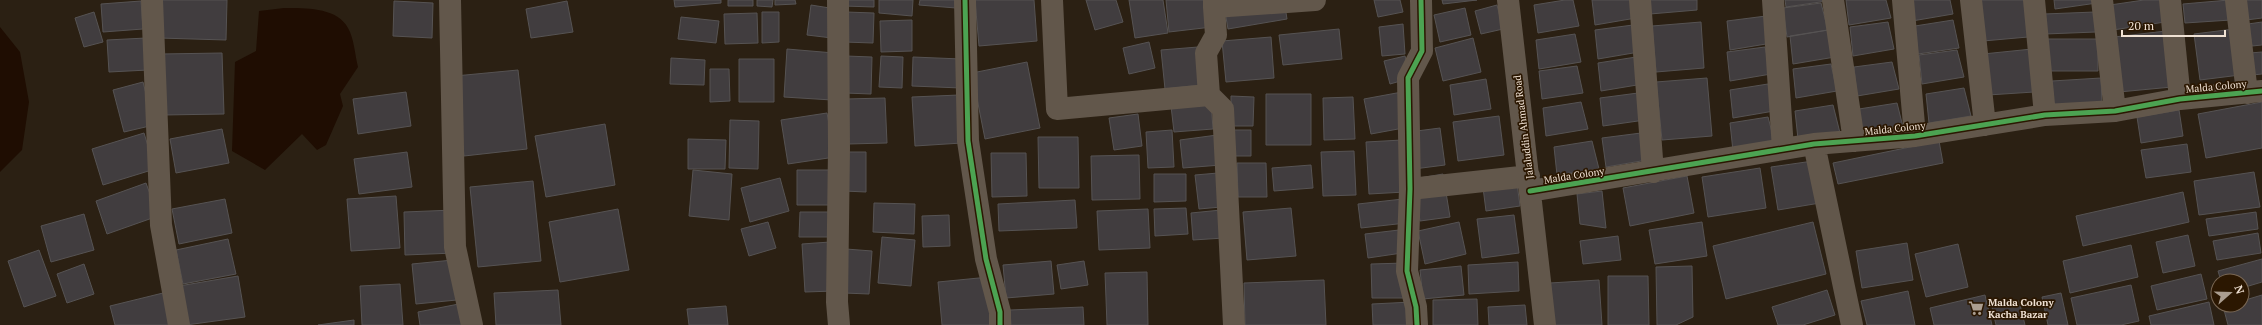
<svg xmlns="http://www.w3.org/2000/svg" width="2262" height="325" viewBox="0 0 2262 325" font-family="'PT Serif',serif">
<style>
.water{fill:#1f0d02}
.building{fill:#413d3f;stroke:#565353}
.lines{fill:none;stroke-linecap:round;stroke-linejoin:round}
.minor{stroke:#62574b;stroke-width:22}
.cycleway-casing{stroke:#2b1701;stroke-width:8}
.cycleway{stroke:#4ca352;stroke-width:5}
.labels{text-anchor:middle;stroke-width:3.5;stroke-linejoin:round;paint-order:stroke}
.street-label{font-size:10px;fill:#f0e2d4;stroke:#2b1701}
.poi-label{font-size:10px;font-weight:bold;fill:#f0e2d4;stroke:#2b1701;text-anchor:start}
</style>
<rect width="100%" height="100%" fill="#2b2013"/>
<path class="water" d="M284,8C304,8 337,7 348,28C354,38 355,55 358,67L340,94L343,106L326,145L317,150L302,134L265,170L232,151L235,62L256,51L259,11Z
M0,27L20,52L29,102L22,150L0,172Z"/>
<path class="building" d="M159,0H227L226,40L159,38Z
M674,0H721V3L675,7Z
M728,0H753V6H728Z
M757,0H773L772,7L757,6Z
M775,0H795L796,4L775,5Z
M844,0H874V7L844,6Z
M879,0H913L912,16L879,13Z
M920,0H957L956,8L919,5Z
M975,0H1034L1037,41L979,46Z
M1086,0H1116L1123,22L1095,30Z
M1129,0H1163L1168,33L1135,38Z
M1166,0H1209L1212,27L1169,32Z
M1223,0H1284L1287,19L1228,29Z
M1374,0H1400L1403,12L1378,17Z
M1442,0H1477L1443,4Z
M1565,0H1573L1579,26L1538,33L1534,5Z
M1592,0H1632L1636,18L1595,25Z
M1648,0H1697V10L1650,14Z
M1785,0H1827V1L1786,7Z
M1846,0H1886L1891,18L1849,25Z
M1909,0H1950L1953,14L1912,21Z
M1979,0H2025L2028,37L1983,41Z
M2054,0H2096L2097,3L2055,9Z
M2144,0H2162L2165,22L2113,30L2110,5Z
M2229,0L2231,20L2185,23L2183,4Z
M2244,0H2262V18L2246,20Z
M141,1L143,29L103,32L101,4Z
M394,1L433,3L432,38L393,36Z
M567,1L573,32L531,38L526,9Z
M1821,3L1828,30L1787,37L1783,8Z
M811,5L836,9L832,38L807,35Z
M1497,5L1503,29L1481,34L1475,11Z
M1465,8L1471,35L1440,42L1434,15Z
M94,12L103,42L84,47L75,18Z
M762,12H779V42L762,43Z
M846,12L874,13L873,43L844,42Z
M2095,12L2096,32L2045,34L2044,14Z
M757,13L758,43L725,44L724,14Z
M1766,16L1772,43L1730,50L1727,21Z
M681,17L719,21L716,43L678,39Z
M912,20V51L881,52L880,21Z
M1953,20L1959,48L1918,54L1915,26Z
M1701,22L1704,68L1656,72L1652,26Z
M1888,22L1894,49L1853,56L1850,27Z
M2262,22V45L2252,46L2248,24Z
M1403,24L1405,54L1382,56L1379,27Z
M1633,25L1639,52L1598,59L1595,30Z
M1339,29L1342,59L1283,65L1279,35Z
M2234,29L2240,75L2200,80L2194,34Z
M1828,30L1835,57L1793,64L1790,36Z
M2166,31L2172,87L2119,92L2114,37Z
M1575,34L1581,62L1539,69L1536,40Z
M1271,37L1274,78L1226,82L1222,41Z
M146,38L148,70L109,72L107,40Z
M1473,38L1481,72L1443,81L1435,48Z
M2047,39H2098V71H2047Z
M1149,42L1155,68L1129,74L1123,48Z
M1198,47L1201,85L1165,89L1161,50Z
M1765,47L1771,74L1730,81L1727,52Z
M787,49L834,53L832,100L784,97Z
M2032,49L2034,92L1988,95L1983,54Z
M1957,50L1964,77L1922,84L1919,55Z
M2262,52V74L2253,75L2250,53Z
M222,53L224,114L163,115L161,54Z
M846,56L872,57L871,94L845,93Z
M881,56L903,57L902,88L879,87Z
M1405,56L1411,78L1390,84L1384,61Z
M913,57L961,59V88L912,86Z
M1636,57L1643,84L1601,91L1598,63Z
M671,58L705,60L704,85L670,84Z
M739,59H774V102H739Z
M1027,62L1040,128L985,139L972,73Z
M1892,62L1899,89L1857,96L1854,67Z
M1831,64L1837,91L1796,98L1793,69Z
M1577,66L1583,93L1542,99L1539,71Z
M710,69H729L730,101L710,102Z
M518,70L527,149L464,156L455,76Z
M1707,78L1712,136L1662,140L1656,82Z
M2101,78L2102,104L2054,107L2052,81Z
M1486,79L1491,109L1454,115L1450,85Z
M143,82L154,125L124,132L113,90Z
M1768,84L1774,111L1733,118L1730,90Z
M1964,88L1971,116L1929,123L1926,94Z
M406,92L411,126L358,134L353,99Z
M1402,92L1409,127L1371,134L1364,99Z
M1638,93L1645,120L1603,126L1600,98Z
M1266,94H1311V145H1266Z
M959,95L962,143L915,146L912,97Z
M1231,96L1254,97L1253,126H1231Z
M1353,97L1355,139L1324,140L1323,98Z
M885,98L887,143L848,144L846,99Z
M1211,102L1213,129L1174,132L1171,106Z
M1581,102L1588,129L1546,136L1543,108Z
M2262,102V148L2206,158L2198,114Z
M1897,103L1904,131L1862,137L1859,109Z
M1833,105L1840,133L1798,139L1795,111Z
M2179,110L2183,136L2141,143L2137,117Z
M827,113L835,157L788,164L781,120Z
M1138,114L1142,146L1114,150L1109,118Z
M1499,116L1504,155L1458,161L1453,122Z
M1768,117L1775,144L1733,151L1730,123Z
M730,120L759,121L758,169L729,168Z
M605,124L615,185L546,197L535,136Z
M1440,128L1445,165L1414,169L1409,132Z
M222,129L229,163L176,173L170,139Z
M1172,130L1174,167L1148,168L1146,132Z
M1230,130H1251V156H1230Z
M144,133L155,169L103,185L92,149Z
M1641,133L1647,160L1606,167L1602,138Z
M1217,135L1221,165L1183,168L1180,140Z
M1038,137H1078L1079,188H1039Z
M688,139L726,140L725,169H688Z
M1402,140L1405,192L1369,194L1366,142Z
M1592,141L1599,169L1557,175L1554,147Z
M1939,141L1943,163L1838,184L1833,163Z
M2187,144L2191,172L2146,178L2141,150Z
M1354,151L1356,195L1323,196L1321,152Z
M407,152L412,187L359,194L354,159Z
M844,152H866V192L844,191Z
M991,153H1026L1027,196L992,197Z
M1139,155L1140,199L1092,200L1091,156Z
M1813,161L1820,203L1778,210L1771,167Z
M1237,163H1266L1267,197H1238Z
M1311,165L1313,188L1274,191L1272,168Z
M1515,168L1520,206L1486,211L1481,172Z
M1760,168L1766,208L1708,217L1702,177Z
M693,170L732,174L729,220L689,216Z
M797,170H833V205H797Z
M2254,172L2260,207L2199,215L2194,181Z
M1218,173L1221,207L1199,209L1195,175Z
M1154,174H1186V201L1154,202Z
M1443,174L1450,217L1420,221L1414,179Z
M1687,176L1694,213L1630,226L1623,188Z
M780,178L789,211L750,222L741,188Z
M533,181L541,261L478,267L470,187Z
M146,183L158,216L107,234L96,201Z
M1602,191L1606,228L1580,224L1577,194Z
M2183,192L2189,222L2083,246L2076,216Z
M396,196L400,248L351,251L347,199Z
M225,199L232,233L179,244L172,209Z
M1403,199L1406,223L1361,228L1358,204Z
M1075,200L1077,228L999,231L998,204Z
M874,203L915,204L914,234L873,232Z
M1186,208L1188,234L1155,236L1154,209Z
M1291,208L1296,256L1247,260L1243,212Z
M618,209L629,270L560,282L549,222Z
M1148,209L1150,248L1099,250L1097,211Z
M454,210L455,253L405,255L404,212Z
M1221,210L1224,238L1193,240L1191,213Z
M800,212H831V237H799Z
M2256,212L2258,229L2209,236L2206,219Z
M84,214L94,250L51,262L41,226Z
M949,215L950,246L923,247L922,216Z
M1514,215L1519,253L1482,258L1477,219Z
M768,222L776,248L749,256L741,229Z
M1459,222L1466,254L1425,264L1418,231Z
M1702,222L1707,256L1655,264L1649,230Z
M1813,222L1826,274L1726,299L1713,246Z
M1399,230L1402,253L1368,258L1365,234Z
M2258,233L2261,253L2217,260L2213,241Z
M2188,235L2195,266L2163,273L2156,242Z
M1618,236L1621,260L1583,264L1580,241Z
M882,237L915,240L911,286L878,283Z
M228,239L236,274L183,284L176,250Z
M830,242L834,291L805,292L802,244Z
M1907,243L1913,280L1862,288L1856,251Z
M1958,244L1968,287L1926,297L1915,254Z
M2131,245L2138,277L2070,293L2063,261Z
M846,249L872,251L869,294L844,293Z
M39,250L56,296L24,307L8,261Z
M463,259L467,299L416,304L412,264Z
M2262,259V282L2242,288V281H2221L2218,271Z
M1051,261L1054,294L1006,298L1003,265Z
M1084,261L1088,285L1061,289L1057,265Z
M1518,262L1519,291L1469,294L1468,265Z
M1405,263V298H1372L1371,264Z
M84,264L94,294L67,303L57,274Z
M1461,266L1464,295L1423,299L1420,270Z
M1692,266L1693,317L1676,325H1657L1656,267Z
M1147,272L1148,325H1107L1105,273Z
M2201,274L2207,299L2157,310L2151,286Z
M238,276L245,317L186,325L179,286Z
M1608,276H1648L1649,325H1608Z
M989,277L994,325H942L938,282Z
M1324,280L1326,325H1245L1244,283Z
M1599,280L1602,325H1553L1550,283Z
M400,284L403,325H362L360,286Z
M2131,285L2139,321L2121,325H2077L2071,298Z
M558,290L561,325H496L494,293Z
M1827,290L1835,315L1803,325H1778L1772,307Z
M1908,291L1915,325H1867L1861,301Z
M163,293L171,325H115L110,306Z
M2061,293L2068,325H2048L2042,297Z
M1985,295L1992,325H1934L1930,308Z
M2262,295V325H2228L2223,306L2242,305V301Z
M1477,299L1478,325H1433V300Z
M474,301L479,325H420L418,312Z
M2019,301L2025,325H1996L1992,307Z
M1412,302L1413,325H1373L1372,304Z
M2209,302L2214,325H2151L2149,316Z
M1525,305L1527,325H1489L1488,307Z
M726,306L728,325H689L687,309Z
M1083,307L1084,325H1011L1010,310Z
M354,320V325H318Z"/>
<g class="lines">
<path class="minor" d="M152,0L161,225L179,325
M450,0L455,247L472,325
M838,0L839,148L837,302L839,325
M965,0L968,141L986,259L1000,312V325
M1052,0L1057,109L1209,95
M1214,0V7L1315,0
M1508,0L1545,325
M1640,0L1653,172
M1773,0L1783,149
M1833,0L1854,141
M1903,0L1915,136
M1971,0L1985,125
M2034,0L2045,115
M2102,0L2115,111
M2170,0L2180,99
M2236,0L2247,93
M1214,7L1216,35L1206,53L1209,95L1223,109L1234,325
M1814,144L1852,325
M1410,189L1529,176
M1530,191L1814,144L1915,136L2045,115L2115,111L2180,99L2262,91
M1417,325L1416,307L1407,271L1410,189L1408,78L1422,51L1421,0"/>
<g class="cycleway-casing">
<path id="cycleway" d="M965,0L968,141L986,259L1000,312V325
M1530,191L1814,144L1915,136L2045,115L2115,111L2180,99L2262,91
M1417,325L1416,307L1407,271L1410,189L1408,78L1422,51L1421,0"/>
</g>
<use href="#cycleway" class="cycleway"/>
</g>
<defs>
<g id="supermarket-bare" transform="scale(1.2)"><path d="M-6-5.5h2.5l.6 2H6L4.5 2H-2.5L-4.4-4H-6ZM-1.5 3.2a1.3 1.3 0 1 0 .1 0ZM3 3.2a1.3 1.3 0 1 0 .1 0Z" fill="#ab9e90" stroke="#2b1701" stroke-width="2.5" paint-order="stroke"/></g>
</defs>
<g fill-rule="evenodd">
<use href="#supermarket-bare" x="1976" y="308"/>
</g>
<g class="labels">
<g class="street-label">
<text transform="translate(2216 86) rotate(-5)" y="4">Malda Colony</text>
<text transform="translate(1523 127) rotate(-97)" y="4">Jalaluddin Ahmad Road</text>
<text transform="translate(1895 128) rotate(-6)" y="4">Malda Colony</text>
<text transform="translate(1574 175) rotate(-9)" y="4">Malda Colony</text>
</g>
<g class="poi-label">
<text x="1988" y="306">Malda Colony<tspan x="1988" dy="12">Kacha Bazar</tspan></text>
</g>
</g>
<g transform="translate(2230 293) rotate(70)"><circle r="19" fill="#2b1701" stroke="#7a6855"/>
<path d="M0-3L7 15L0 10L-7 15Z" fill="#ab9e90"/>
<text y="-6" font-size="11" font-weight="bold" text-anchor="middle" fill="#f0e2d4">N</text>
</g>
<path d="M2122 30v6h103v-6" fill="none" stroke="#f0e2d4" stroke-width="2"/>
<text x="2128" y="30" font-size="12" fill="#f0e2d4" stroke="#2b1701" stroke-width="3" paint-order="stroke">20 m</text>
</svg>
